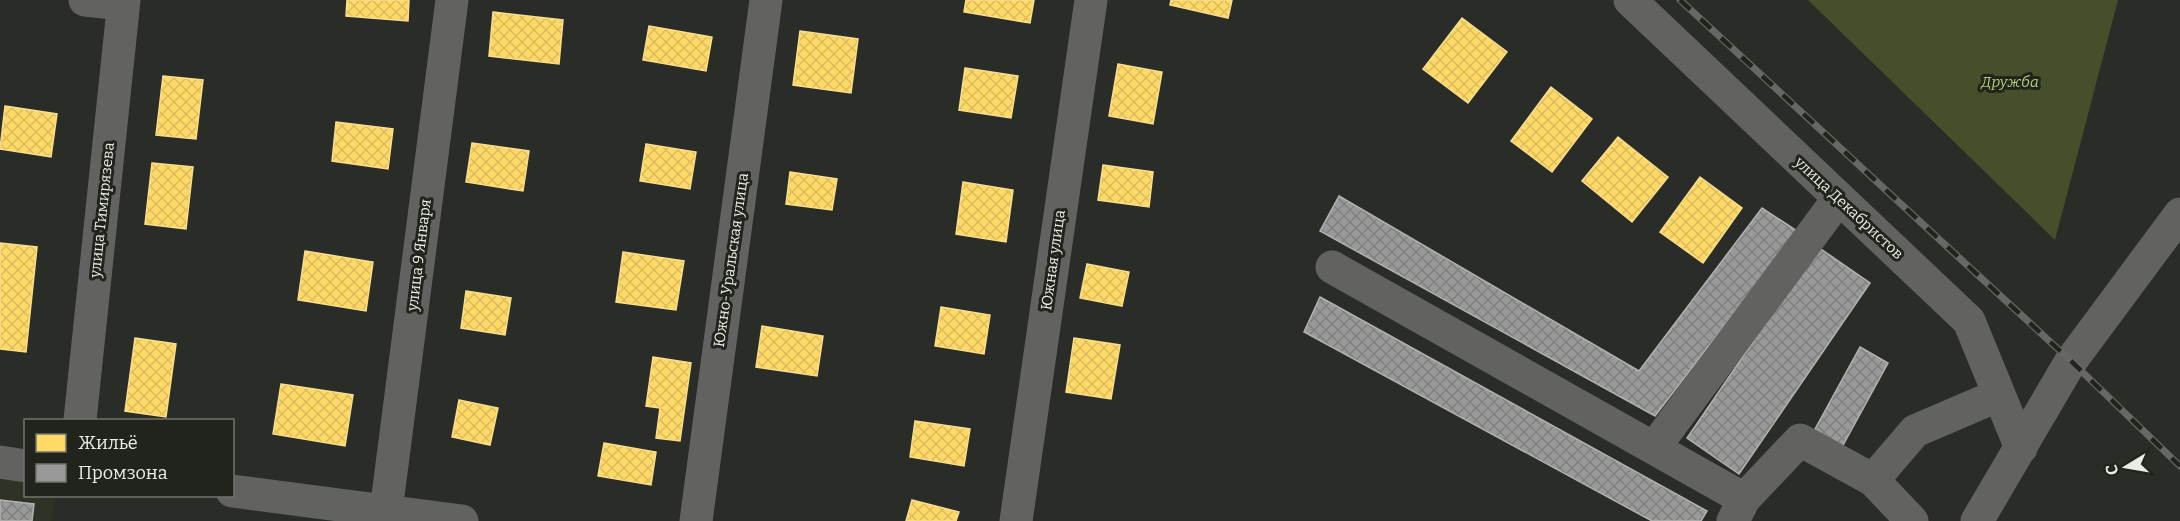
<svg xmlns="http://www.w3.org/2000/svg" width="2180" height="521" viewBox="0 0 2180 521" font-family="Bitter,serif">
<style>
.built{fill:#2e3326}
.green{fill:#454f2a}
.homes{fill:url(#homes-cross-hatch);stroke:#f9df8d;stroke-width:1.5}
.industry{fill:url(#industry-cross-hatch);stroke:#b2b2b0;stroke-width:1.5}
.lines{fill:none;stroke-linecap:round;stroke-linejoin:round}
.minor{stroke:#626360;stroke-width:33}
.rail-casing{stroke:#676865;stroke-width:7}
.rail{stroke:#21241c;stroke-width:4.5;stroke-dasharray:14;stroke-linecap:butt}
.labels{text-anchor:middle;stroke-width:6;stroke-linejoin:round;paint-order:stroke}
.park-label{font-size:15px;font-style:italic;fill:#b3cd74;stroke:#21241c}
.street-label{font-size:15px;fill:#ebece7;stroke:#21241c}
</style>
<defs>
<pattern id="homes-cross-hatch" width="8" height="8" patternUnits="userSpaceOnUse" patternTransform="scale(1.5)"><rect width="8" height="8" fill="#ffd966"/><path d="M0 0l8 8M0 8l8-8" fill="none" stroke="#dabc5f"/></pattern>
<pattern id="industry-cross-hatch" width="8" height="8" patternUnits="userSpaceOnUse" patternTransform="scale(1.5)"><rect width="8" height="8" fill="#999"/><path d="M0 0l8 8M0 8l8-8" fill="none" stroke="#808080"/></pattern>
</defs>
<rect width="100%" height="100%" fill="#2a2c27"/>
<path class="built" d="M0,476L25,480L26,496H55L51,521H0Z"/>
<path class="green" d="M1808,0H2118L2055,240Z"/>
<path class="homes" d="M347,0H409L408,21L346,16Z
M966,0H1034L1030,23L964,12Z
M1171,0H1232L1228,18L1170,5Z
M493,12L563,20L559,64L489,56Z
M1462,18L1507,52L1468,103L1423,69Z
M649,26L712,37L706,71L643,60Z
M800,31L858,39L851,93L793,85Z
M1118,64L1162,72L1153,124L1109,116Z
M965,68L1018,76L1011,118L959,110Z
M163,76L203,80L196,139L156,135Z
M1551,87L1592,119L1552,172L1511,141Z
M5,106L57,114L51,157L0,149Z
M336,122L393,129L388,169L332,161Z
M1618,137L1668,177L1632,222L1582,181Z
M472,143L529,151L523,191L466,182Z
M646,144L696,152L690,189L640,181Z
M152,163L193,167L186,229L145,224Z
M1103,165L1153,172L1149,207L1098,200Z
M790,172L837,179L832,210L786,204Z
M1700,177L1742,208L1703,263L1660,232Z
M963,182L1013,190L1006,242L956,234Z
M0,243L37,247L26,352L0,349Z
M305,251L373,262L366,311L298,300Z
M623,252L684,261L676,310L616,302Z
M1087,264L1129,272L1122,306L1080,298Z
M466,291L511,298L505,335L461,328Z
M941,307L990,315L984,354L935,346Z
M762,326L823,336L817,376L756,367Z
M135,338L176,344L166,417L125,411Z
M1074,338L1120,345L1111,399L1066,392Z
M653,357L691,363L680,441L656,438L660,408L646,406Z
M281,384L353,395L345,446L273,434Z
M459,400L498,408L490,445L452,437Z
M915,421L970,429L964,466L910,457Z
M604,443L656,452L651,485L598,476Z
M912,500L959,512L956,521H906Z"/>
<path class="industry" d="M1339,196L1639,371L1762,208L1797,231L1655,416L1320,231Z
M1818,247L1870,283L1739,474L1687,438Z
M1320,297L1707,511L1701,521H1652L1304,332Z
M1860,347L1888,363L1842,447L1814,431Z
M0,500L34,504L32,521H0Z"/>
<g class="lines">
<path class="minor" d="M85,0L123,4
M1630,0L1969,321L2021,448
M1332,267L1744,499
M80,420L124,0
M1654,448L1839,198
M0,462L26,466
M1873,480L1915,431L1999,395
M232,491L462,521
M386,511L452,0
M696,521L766,0
M1016,521L1091,0
M1733,521L1744,499L1800,440L1873,480L1912,521
M1977,521L2071,361L2180,214"/>
<g class="rail-casing">
<path id="rail" d="M1680,0L2071,361L2180,466"/>
</g>
<use href="#rail" class="rail"/>
</g>
<g class="labels">
<g class="park-label">
<text x="2010" y="87">Дружба</text>
</g>
<g class="street-label">
<text transform="translate(1849 208) rotate(43)" y="5">улица Декабристов</text>
<text transform="translate(102 210) rotate(-84)" y="5">улица Тимирязева</text>
<text transform="translate(419 255) rotate(-83)" y="5">улица 9 Января</text>
<text transform="translate(731 260) rotate(-82)" y="5">Южно-Уральская улица</text>
<text transform="translate(1053 260) rotate(-82)" y="5">Южная улица</text>
</g>
</g>
<rect x="24" y="419" width="210" height="78" fill="#21241c" stroke="#72746d" stroke-width="1.5"/>
<rect x="36" y="434" width="30" height="18" fill="#ffd966" stroke="#72746d" stroke-width="1.5"/>
<text x="78" y="449" font-size="18" fill="#ebece7">Жильё</text>
<rect x="36" y="464" width="30" height="18" fill="#999999" stroke="#72746d" stroke-width="1.5"/>
<text x="78" y="479" font-size="18" fill="#ebece7">Промзона</text>
<g transform="translate(2126 467) rotate(259)" stroke="#21241c" stroke-width="4.5" paint-order="stroke">
<path d="M0-4.5L10 22L0 15L-10 22Z" fill="#ebece7"/>
<text y="-9" font-size="16" font-weight="bold" text-anchor="middle" fill="#ebece7">С</text>
</g>
</svg>
